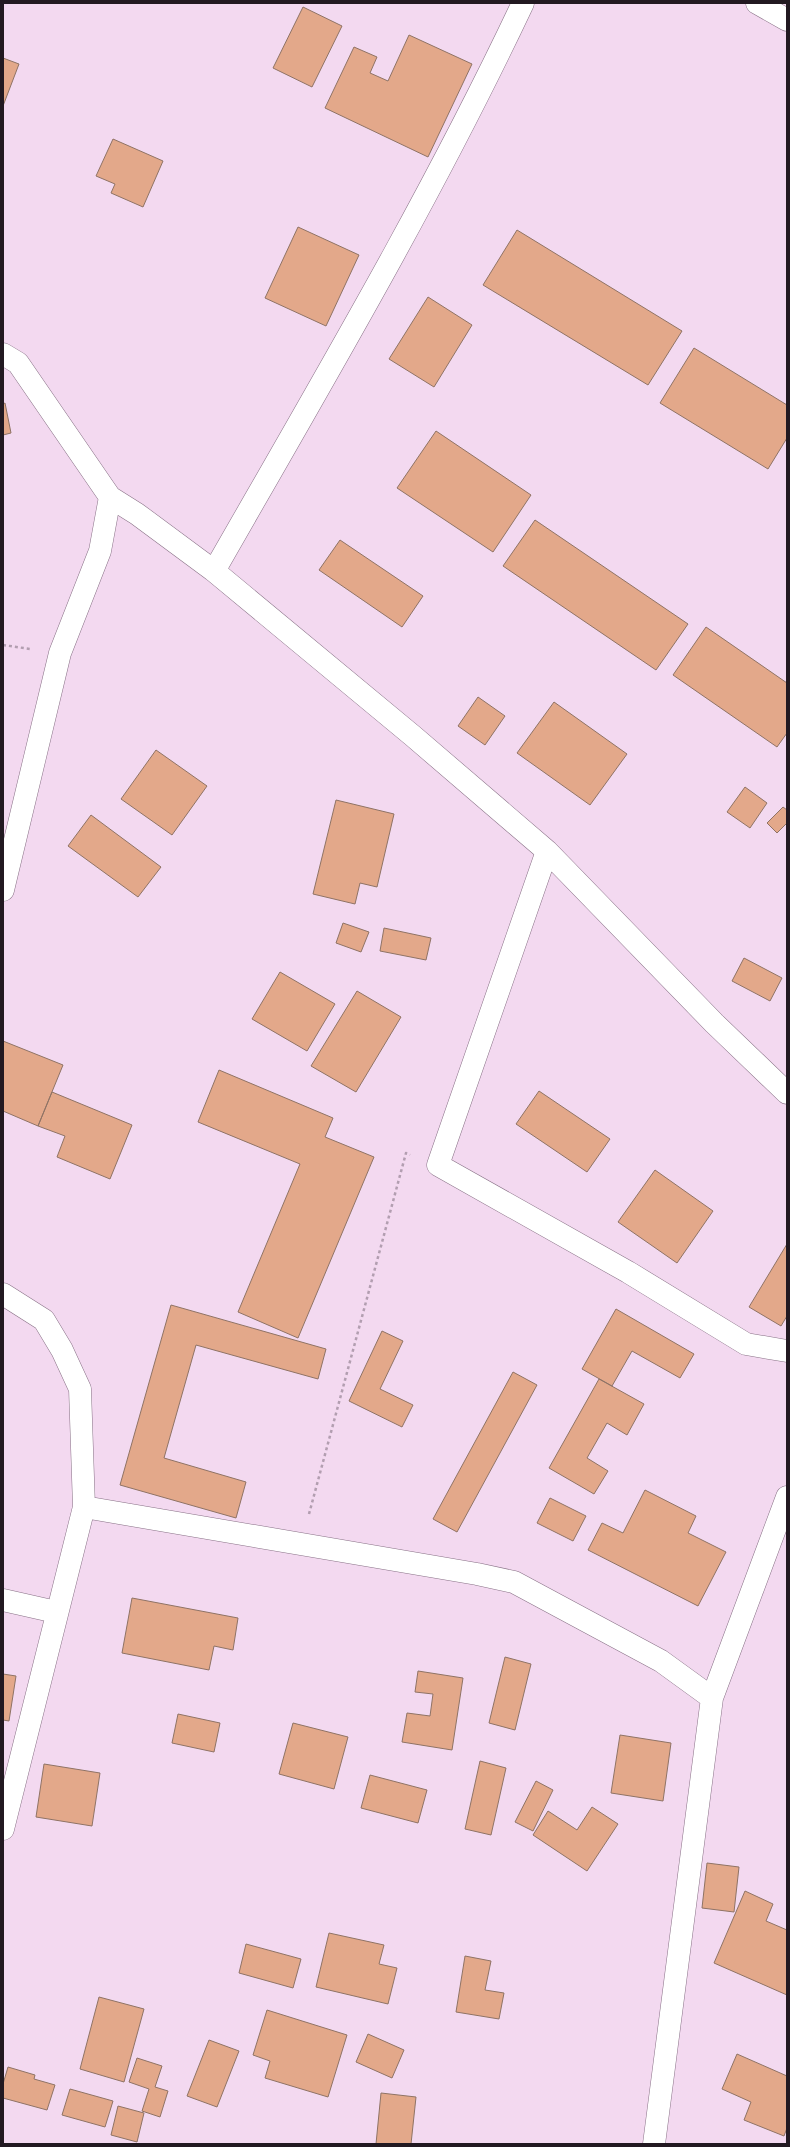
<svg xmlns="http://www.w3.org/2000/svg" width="790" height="2147" viewBox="0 0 790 2147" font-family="'Source Sans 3',sans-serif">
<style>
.building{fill:#e3a88a;stroke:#8f7365}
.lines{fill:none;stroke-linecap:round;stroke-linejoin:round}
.minor-casing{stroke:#887186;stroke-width:23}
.path{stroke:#b29eb0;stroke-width:2.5;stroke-dasharray:3 3;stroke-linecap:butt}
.minor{stroke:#fff;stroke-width:22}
</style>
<rect width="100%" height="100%" fill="#f3d9f0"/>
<path class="building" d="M303,7L342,26L312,87L273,68Z
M409,35L472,64L428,157L325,108L354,47L377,57L370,73L388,81Z
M3,58L19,64L3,106Z
M113,139L163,161L143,207L111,193L115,184L96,176Z
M298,227L359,255L326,326L265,298Z
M517,230L682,331L648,385L483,285Z
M428,297L472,325L434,387L389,359Z
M694,348L787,405V438L768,469L660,403Z
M5,403L11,433L3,435V404Z
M436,431L531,495L493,552L397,488Z
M535,520L688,624L656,670L503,566Z
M340,540L423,596L402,627L319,570Z
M706,627L787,683V733L777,747L673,675Z
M478,697L505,716L485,745L458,726Z
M554,702L627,754L590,805L517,753Z
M156,750L207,786L172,835L121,799Z
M745,787L767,803L750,828L727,812Z
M336,800L394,814L377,887L360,883L355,904L313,894Z
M783,807L787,810V823L777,833L767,823Z
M91,815L161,867L138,897L68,846Z
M343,923L369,932L361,952L336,943Z
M384,928L431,938L426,960L380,951Z
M744,958L782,978L770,1001L732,981Z
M280,972L335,1004L307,1051L252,1019Z
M357,991L401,1017L356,1092L311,1066Z
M3,1041L63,1065L38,1126L3,1111Z
M219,1070L333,1118L325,1137L374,1157L298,1338L238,1312L300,1164L198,1122Z
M539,1091L610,1139L587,1172L516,1124Z
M52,1092L132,1125L110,1179L57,1157L65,1136L38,1126Z
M655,1170L713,1211L677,1263L618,1222Z
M787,1244V1316L781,1326L749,1307Z
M171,1305L326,1349L318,1379L196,1345L164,1458L246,1482L236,1518L120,1485Z
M616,1309L694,1354L680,1378L632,1351L612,1386L582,1369Z
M382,1331L403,1341L380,1389L413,1405L402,1427L349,1401Z
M513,1372L537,1385L457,1532L433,1519Z
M599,1379L644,1404L627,1435L607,1423L587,1458L608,1471L594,1494L549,1468Z
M645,1490L696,1516L688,1533L726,1552L698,1606L588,1550L602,1523L623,1533Z
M550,1498L586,1516L573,1541L537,1523Z
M132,1598L238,1618L233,1650L214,1646L209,1670L122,1653Z
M505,1657L531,1664L515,1730L489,1723Z
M418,1671L463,1678L452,1750L402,1742L407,1713L430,1716L433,1694L415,1692Z
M3,1674L16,1676L9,1721L3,1720Z
M178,1714L220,1723L214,1752L172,1743Z
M293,1723L348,1737L334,1789L279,1774Z
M620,1735L671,1743L663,1801L611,1793Z
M480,1761L506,1768L491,1835L465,1829Z
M44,1764L100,1773L92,1826L36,1817Z
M370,1775L427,1790L418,1823L361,1808Z
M536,1781L553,1790L533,1831L515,1822Z
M592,1807L618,1824L587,1871L533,1835L548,1811L577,1830Z
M707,1863L739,1867L734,1912L702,1908Z
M745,1891L773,1904L766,1921L787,1930V1995L714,1963Z
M329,1933L384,1945L379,1964L397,1968L388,2004L316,1987Z
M246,1944L301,1959L293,1988L239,1973Z
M465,1956L491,1961L485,1990L504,1993L499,2019L456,2012Z
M99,1997L144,2009L124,2082L80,2069Z
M267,2010L347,2035L328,2097L265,2078L270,2061L253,2055Z
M368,2034L404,2050L392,2078L356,2062Z
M209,2040L239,2051L217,2107L187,2096Z
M737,2054L787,2076V2128L784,2136L744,2120L751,2102L722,2089Z
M137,2058L162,2066L155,2087L168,2091L160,2117L142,2111L149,2089L129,2082Z
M8,2067L35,2075L34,2079L55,2085L47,2110L3,2098V2084Z
M70,2089L113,2101L105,2127L62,2115Z
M381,2093L416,2097L411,2144H376Z
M118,2106L144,2113L137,2142L111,2135Z"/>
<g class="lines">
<g class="minor-casing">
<path id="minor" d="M757,3L787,20
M3,354L18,363L110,497L137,514L214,571L413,736L547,851L714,1023L787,1093
M214,571C321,384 431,198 523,3
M547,851L438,1165L628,1272L746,1344L787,1351
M3,890L60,653L100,551L110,497
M3,1294L44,1320L62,1350L80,1389L84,1507L3,1829
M84,1507L477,1574L514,1582L661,1661L712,1698
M3,1600L56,1612
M654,2144L712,1698L787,1497"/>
</g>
<path class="path" d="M3,645L30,649
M309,1514L406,1153L410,1155"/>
<use href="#minor" class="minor"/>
</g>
<rect width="790" height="2147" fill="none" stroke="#221921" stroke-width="8"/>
</svg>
